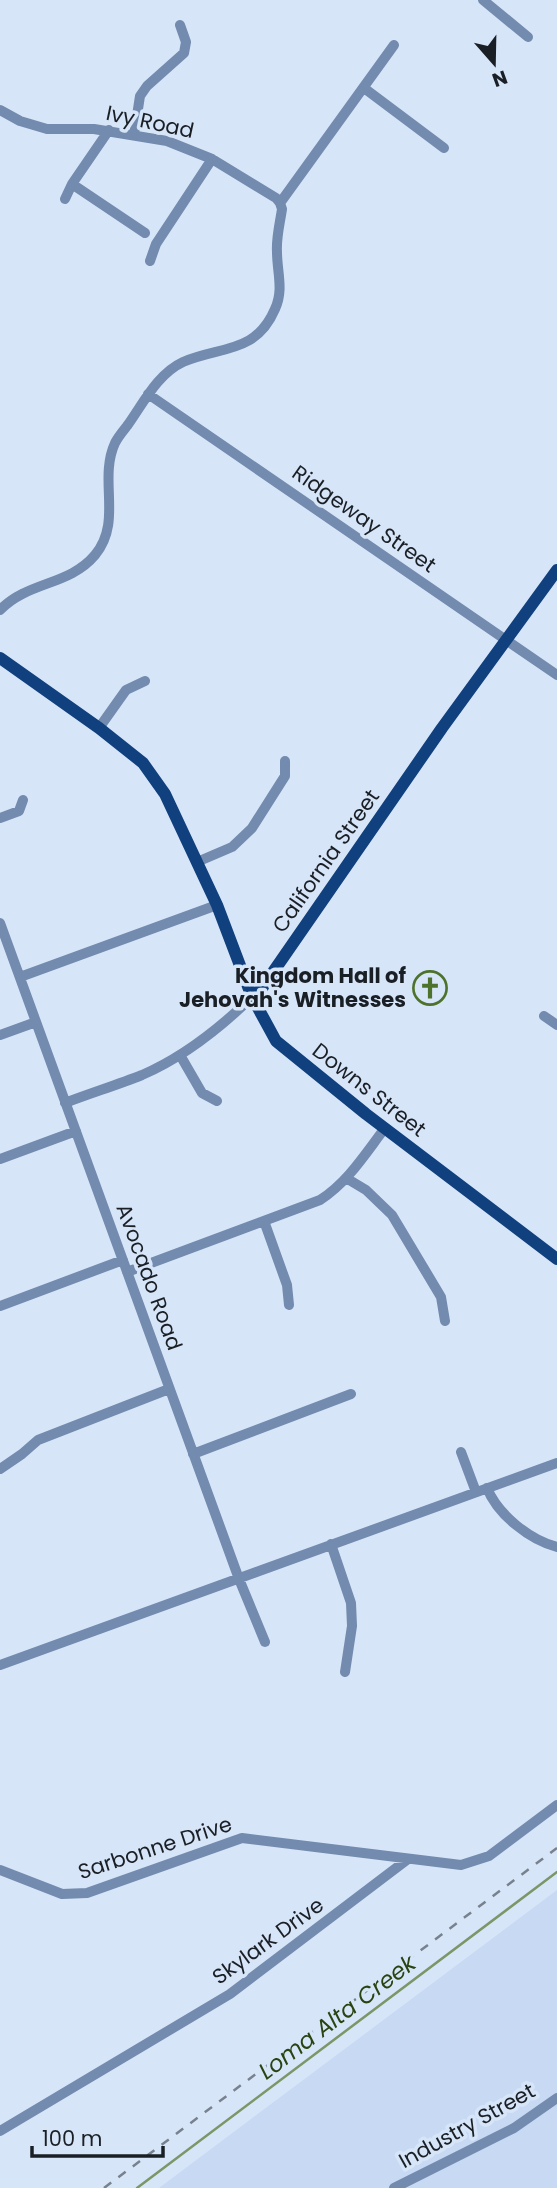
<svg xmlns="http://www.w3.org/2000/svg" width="557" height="2188" viewBox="0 0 557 2188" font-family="Poppins,sans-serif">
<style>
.built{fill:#c7d9f3}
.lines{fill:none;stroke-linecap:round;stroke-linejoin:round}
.stream{stroke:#7b9667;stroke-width:2.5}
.minor{stroke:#728bae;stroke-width:10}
.major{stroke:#10407d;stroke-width:12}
.rail{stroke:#78818e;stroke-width:2.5;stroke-dasharray:9 9;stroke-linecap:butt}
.labels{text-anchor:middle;stroke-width:7;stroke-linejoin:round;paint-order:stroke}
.street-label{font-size:21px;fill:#1a1f26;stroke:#d7e5f8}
.poi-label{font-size:21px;font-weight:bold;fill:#1a1f26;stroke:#d7e5f8;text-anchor:end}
.water-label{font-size:23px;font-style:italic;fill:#2a4411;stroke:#d7e5f8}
</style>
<rect width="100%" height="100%" fill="#d7e5f8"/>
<path class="built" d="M557,1890V2188H159Z"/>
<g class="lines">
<path class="stream" d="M137,2188L557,1872"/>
<path class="minor" d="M483,0L528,37
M364,88L444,148
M0,110L20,121L47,129H94L167,141L212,159L276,198L280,203
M134,135L140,96L147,86L184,53L186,42L180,25
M72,184L145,233
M65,199L72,184L109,130
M150,261L156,244L212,159
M148,394L557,675
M0,610C28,581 69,586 95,555C123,521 98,480 115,443C118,437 123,431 127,426C143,404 157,374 183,362C220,346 256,354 275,309C284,290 277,272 277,252C276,238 280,223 282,209L280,203L394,45
M99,728L126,690L145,681
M0,818L19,811L23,800
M197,862L232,847L252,828L285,776V761
M0,923L239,1579L265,1642
M20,977L217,905
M544,1016L557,1025
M0,1035L36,1022
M180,1055L202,1093L217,1101
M65,1103C91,1093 117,1085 142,1075C184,1057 220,1028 252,997
M0,1159L76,1131
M346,1178L366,1190L392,1215L441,1297L445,1321
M264,1221L287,1285L289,1305
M127,1272L320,1200C348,1182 365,1154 385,1128
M0,1306L123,1260
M461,1452L476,1492
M193,1454L351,1394
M0,1469L22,1454L38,1440L169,1389
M487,1488C498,1515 530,1540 557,1547
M331,1544L351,1603L352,1626L345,1672
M0,1665L557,1463
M0,1870L62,1894L87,1893L242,1838L461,1865L489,1856L557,1805
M0,2131L230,1994L408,1859
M394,2188L514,2128L557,2098"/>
<path class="major" d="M0,658L99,728L143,763L165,794L217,905L252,997L276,1041L366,1114L557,1259
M252,997L262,988L442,728L557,570"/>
<path class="rail" d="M104,2188L557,1848"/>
</g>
<defs>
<g id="church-ring" transform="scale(1.75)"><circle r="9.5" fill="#d7e5f8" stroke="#4c722b" stroke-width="1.5"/><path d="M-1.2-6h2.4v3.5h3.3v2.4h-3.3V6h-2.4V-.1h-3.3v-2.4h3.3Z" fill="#4c722b"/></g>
</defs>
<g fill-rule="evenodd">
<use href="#church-ring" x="430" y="988"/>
</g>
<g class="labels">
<g class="street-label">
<text transform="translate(150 122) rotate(12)" y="7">Ivy Road</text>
<text transform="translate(364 519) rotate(35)" y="7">Ridgeway Street</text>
<text transform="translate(326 861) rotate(-55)" y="7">California Street</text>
<text transform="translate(369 1090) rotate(38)" y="7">Downs Street</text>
<text transform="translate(149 1277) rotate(70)" y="7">Avocado Road</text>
<text transform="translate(155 1848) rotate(-18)" y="7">Sarbonne Drive</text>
<text transform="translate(268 1941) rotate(-36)" y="7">Skylark Drive</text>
<text transform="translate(467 2126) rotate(-29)" y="7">Industry Street</text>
</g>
<g class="poi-label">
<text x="406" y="983">Kingdom Hall of<tspan x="406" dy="24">Jehovah's Witnesses</tspan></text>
</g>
<g class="water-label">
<text transform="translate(337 2017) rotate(-37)" y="8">Loma Alta Creek</text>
</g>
</g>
<g transform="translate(494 63) rotate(160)" stroke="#d7e5f8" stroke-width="5" paint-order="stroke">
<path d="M0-5L12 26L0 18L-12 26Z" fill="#1a1f26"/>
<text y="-10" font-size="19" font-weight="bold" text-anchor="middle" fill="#1a1f26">N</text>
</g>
<path d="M32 2146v10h131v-10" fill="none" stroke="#1a1f26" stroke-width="3.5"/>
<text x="42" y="2146" font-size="21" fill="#1a1f26" stroke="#d7e5f8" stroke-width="5" paint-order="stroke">100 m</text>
</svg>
